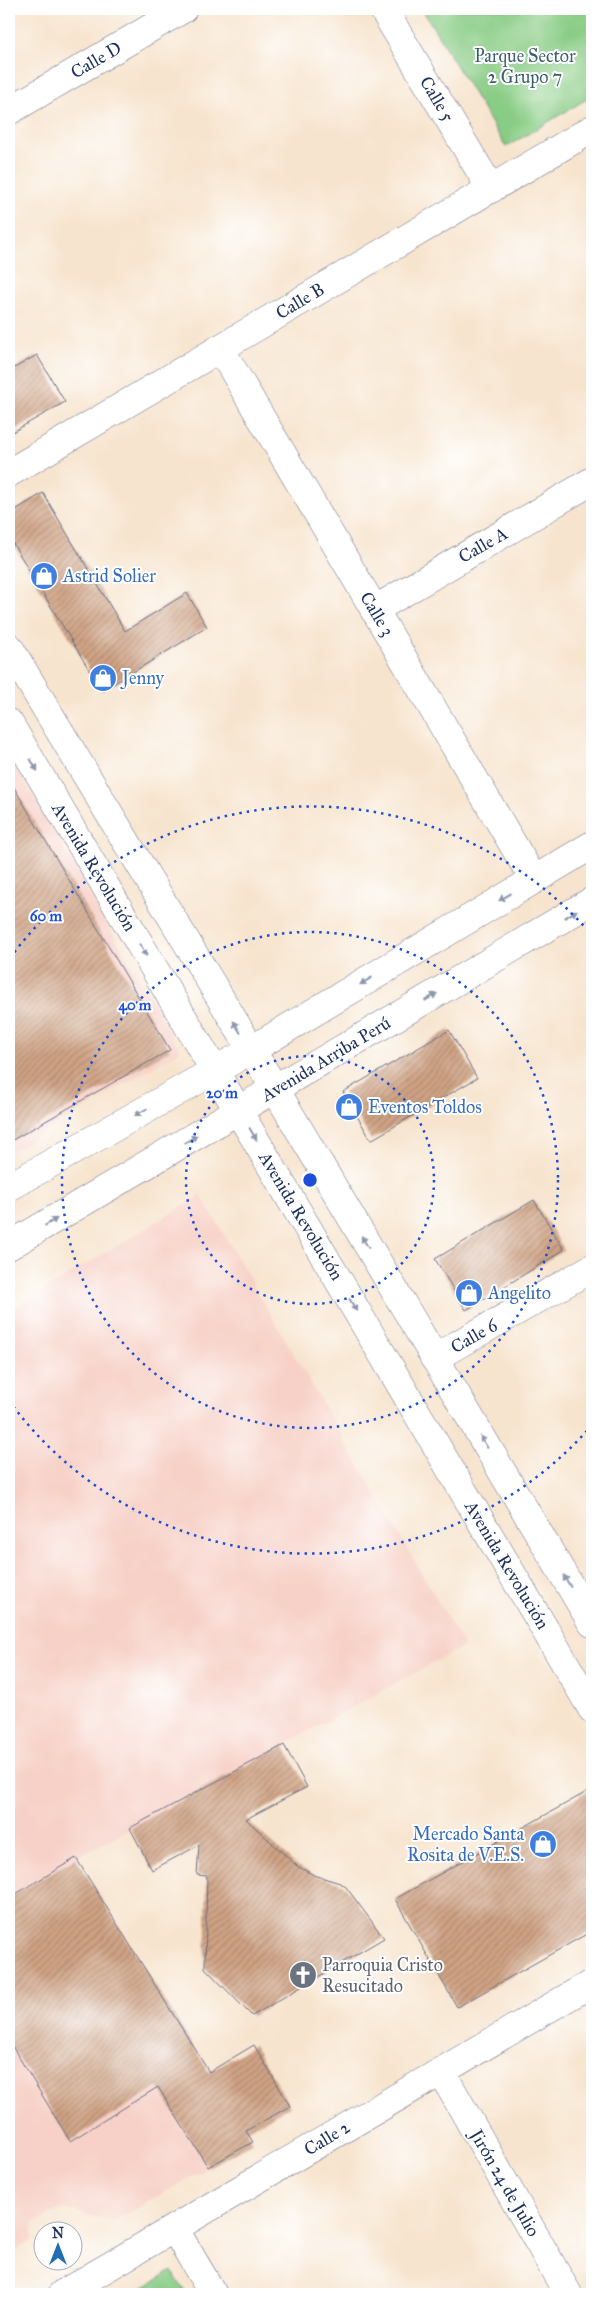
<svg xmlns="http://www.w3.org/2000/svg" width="601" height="2303" viewBox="0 0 601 2303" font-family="'IM FELL Great Primer',serif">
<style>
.built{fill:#f7d1c7}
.park{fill:#89cc85;stroke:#527e72}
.building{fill:url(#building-hatch)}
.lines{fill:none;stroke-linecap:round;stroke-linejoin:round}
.minor-casing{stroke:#686e85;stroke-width:29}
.tertiary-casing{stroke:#686e85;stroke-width:29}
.secondary-casing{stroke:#686e85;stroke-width:29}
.minor{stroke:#fff;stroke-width:28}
.tertiary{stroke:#fff;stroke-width:28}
.secondary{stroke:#fff;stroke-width:28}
.oneway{fill:#8d97ae}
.ring{fill:none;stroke:#1d4ed8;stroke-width:2.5;stroke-dasharray:2.5 5}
.labels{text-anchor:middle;stroke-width:4;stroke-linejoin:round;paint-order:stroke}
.park-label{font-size:18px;fill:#3c5e6a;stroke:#fff}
.street-label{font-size:18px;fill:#1b2f5e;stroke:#fff}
.shop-label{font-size:18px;fill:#366cbe;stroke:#fff;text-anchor:start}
.worship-label{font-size:18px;fill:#5b616d;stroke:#fff;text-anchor:start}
.centre{fill:#1d4ed8;stroke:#fff;stroke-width:2.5}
.ring-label{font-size:15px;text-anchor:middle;font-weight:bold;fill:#1d4ed8;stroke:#fff;stroke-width:4;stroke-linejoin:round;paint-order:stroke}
</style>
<defs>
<pattern id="building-hatch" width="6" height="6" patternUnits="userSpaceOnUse" patternTransform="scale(1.25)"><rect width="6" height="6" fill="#d0a384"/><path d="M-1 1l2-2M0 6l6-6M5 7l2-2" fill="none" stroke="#a8856f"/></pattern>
</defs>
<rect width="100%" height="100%" fill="#fff"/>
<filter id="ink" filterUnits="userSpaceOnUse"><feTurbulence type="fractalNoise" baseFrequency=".02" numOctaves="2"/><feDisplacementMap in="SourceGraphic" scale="10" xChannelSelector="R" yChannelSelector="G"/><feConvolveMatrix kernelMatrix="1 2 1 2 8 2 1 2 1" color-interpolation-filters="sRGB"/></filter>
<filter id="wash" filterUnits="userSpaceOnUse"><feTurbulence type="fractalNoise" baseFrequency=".0096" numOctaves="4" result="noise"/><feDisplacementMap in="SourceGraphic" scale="20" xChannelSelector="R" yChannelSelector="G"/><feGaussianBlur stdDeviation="1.12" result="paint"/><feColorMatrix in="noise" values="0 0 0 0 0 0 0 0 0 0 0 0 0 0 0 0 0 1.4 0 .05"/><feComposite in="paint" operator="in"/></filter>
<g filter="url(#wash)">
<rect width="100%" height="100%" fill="#f7e4ce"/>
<path class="built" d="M9,753L180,1051L9,1153Z
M201,1195L464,1646L76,1858L253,2142L112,2222L61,2208L34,2223L32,2241L9,2254V1311Z"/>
<path class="park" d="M422,9H592V96L506,147Z
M172,2271L186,2294H132Z"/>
<g id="blocks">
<path class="building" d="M37,355L65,402L9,434V371Z
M43,493L125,631L187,593L207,627L102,691L9,537V514Z
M9,779L170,1050L9,1142Z
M449,1030L477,1078L371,1140L343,1092Z
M534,1200L564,1250L466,1310L435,1259Z
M284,1745L307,1787L246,1819L297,1866L314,1875L340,1883L346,1887L384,1938L252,2016L205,1968L207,1876L197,1875L199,1845L152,1870L130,1828Z
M592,1789V1931L457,2007L395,1899Z
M76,1858L209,2072L254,2045L290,2106L246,2131L253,2142L208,2167L158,2087L70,2141L9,2041V1898Z"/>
</g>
</g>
<g filter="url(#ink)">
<use href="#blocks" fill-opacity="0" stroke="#686e85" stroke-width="1"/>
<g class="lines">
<g class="minor-casing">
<path id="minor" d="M383,9L491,189
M9,111L183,9
M220,348L534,880
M9,473L592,129
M374,610L592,481
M434,1358L592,1268
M441,2071L568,2294
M174,2228L213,2294
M62,2294L592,1983"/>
</g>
<g class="tertiary-casing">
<path id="tertiary" d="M9,1187L251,1050L592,845
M9,1246L592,901"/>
</g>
<g class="secondary-casing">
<path id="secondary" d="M9,647L275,1089L592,1623
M9,723L592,1709"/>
</g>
<use href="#minor" class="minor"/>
<use href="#tertiary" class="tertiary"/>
<use href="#secondary" class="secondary"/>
</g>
<defs><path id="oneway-solid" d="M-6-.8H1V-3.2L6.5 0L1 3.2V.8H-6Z" transform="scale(1.25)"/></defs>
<g class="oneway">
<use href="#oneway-solid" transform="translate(34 765) rotate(59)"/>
<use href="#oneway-solid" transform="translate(505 897) rotate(149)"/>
<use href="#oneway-solid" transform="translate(571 914) rotate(-31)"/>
<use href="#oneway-solid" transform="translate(143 950) rotate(59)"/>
<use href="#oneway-solid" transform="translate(366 981) rotate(149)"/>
<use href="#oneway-solid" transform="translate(431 997) rotate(-31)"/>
<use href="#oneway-solid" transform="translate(237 1027) rotate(-121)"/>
<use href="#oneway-solid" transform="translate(141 1112) rotate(150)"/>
<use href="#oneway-solid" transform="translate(253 1134) rotate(59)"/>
<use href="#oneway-solid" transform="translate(191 1139) rotate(-31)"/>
<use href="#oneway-solid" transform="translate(51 1222) rotate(-31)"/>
<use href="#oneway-solid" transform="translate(365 1242) rotate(-121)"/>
<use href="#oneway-solid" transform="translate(353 1305) rotate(59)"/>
<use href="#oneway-solid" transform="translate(484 1442) rotate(-121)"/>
<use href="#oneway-solid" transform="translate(567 1581) rotate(-121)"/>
</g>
</g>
<g class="ring">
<circle cx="310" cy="1180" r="124"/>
<circle cx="310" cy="1180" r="248"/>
<path d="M592 1425A373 373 0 0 1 10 1402M10 958A373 373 0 0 1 592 935"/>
</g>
<defs>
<g id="shop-disc" transform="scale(1.4375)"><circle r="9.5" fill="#3f7fe0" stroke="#fff"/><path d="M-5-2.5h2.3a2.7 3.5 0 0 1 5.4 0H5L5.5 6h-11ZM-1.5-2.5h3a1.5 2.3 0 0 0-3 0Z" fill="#fff"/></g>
<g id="church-disc" transform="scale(1.4375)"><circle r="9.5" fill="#6b7280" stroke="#fff"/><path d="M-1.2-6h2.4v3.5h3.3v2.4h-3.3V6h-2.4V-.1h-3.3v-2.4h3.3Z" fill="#fff"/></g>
</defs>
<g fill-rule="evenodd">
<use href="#shop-disc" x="44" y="576"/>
<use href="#shop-disc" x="103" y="678"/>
<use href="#shop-disc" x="349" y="1107"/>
<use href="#shop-disc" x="469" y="1293"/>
<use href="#shop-disc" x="543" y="1844"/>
<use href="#church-disc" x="303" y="1975"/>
</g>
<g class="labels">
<g class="park-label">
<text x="525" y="62">Parque Sector<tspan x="525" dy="21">2 Grupo 7</tspan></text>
</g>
<g class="street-label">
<text transform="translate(96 60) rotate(-30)" y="6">Calle D</text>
<text transform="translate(437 99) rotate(59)" y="6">Calle 5</text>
<text transform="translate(300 301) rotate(-31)" y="6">Calle B</text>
<text transform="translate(483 545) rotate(-30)" y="6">Calle A</text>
<text transform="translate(377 614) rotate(59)" y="6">Calle 3</text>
<text transform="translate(94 867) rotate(59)" y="6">Avenida Revolución</text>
<text transform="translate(326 1059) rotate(-31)" y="6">Avenida Arriba Perú</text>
<text transform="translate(301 1216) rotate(59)" y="6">Avenida Revolución</text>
<text transform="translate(474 1336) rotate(-30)" y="6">Calle 6</text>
<text transform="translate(507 1565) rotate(59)" y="6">Avenida Revolución</text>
<text transform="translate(327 2138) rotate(-31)" y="6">Calle 2</text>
<text transform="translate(505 2183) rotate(60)" y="6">Jirón 24 de Julio</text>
</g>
<g class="shop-label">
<text x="63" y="582">Astrid Solier</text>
<text x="122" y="684">Jenny</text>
<text x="368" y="1113">Eventos Toldos</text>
<text x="488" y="1299">Angelito</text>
<text x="524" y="1840" text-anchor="end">Mercado Santa<tspan x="524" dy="21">Rosita de V.E.S.</tspan></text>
</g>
<g class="worship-label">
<text x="322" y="1971">Parroquia Cristo<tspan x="322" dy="21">Resucitado</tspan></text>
</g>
</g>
<circle cx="310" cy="1180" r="8" class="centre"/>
<g class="ring-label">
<text x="46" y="921">60 m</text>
<text x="135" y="1010">40 m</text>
<text x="222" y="1098">20 m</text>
</g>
<rect width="601" height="2303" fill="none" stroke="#fff" stroke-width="30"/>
<g transform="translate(58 2246)"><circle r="24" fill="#ffffff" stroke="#a4acbf"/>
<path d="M0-4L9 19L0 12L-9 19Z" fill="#1f6fb2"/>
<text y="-8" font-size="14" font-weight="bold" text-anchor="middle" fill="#1b2f5e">N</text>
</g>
</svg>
